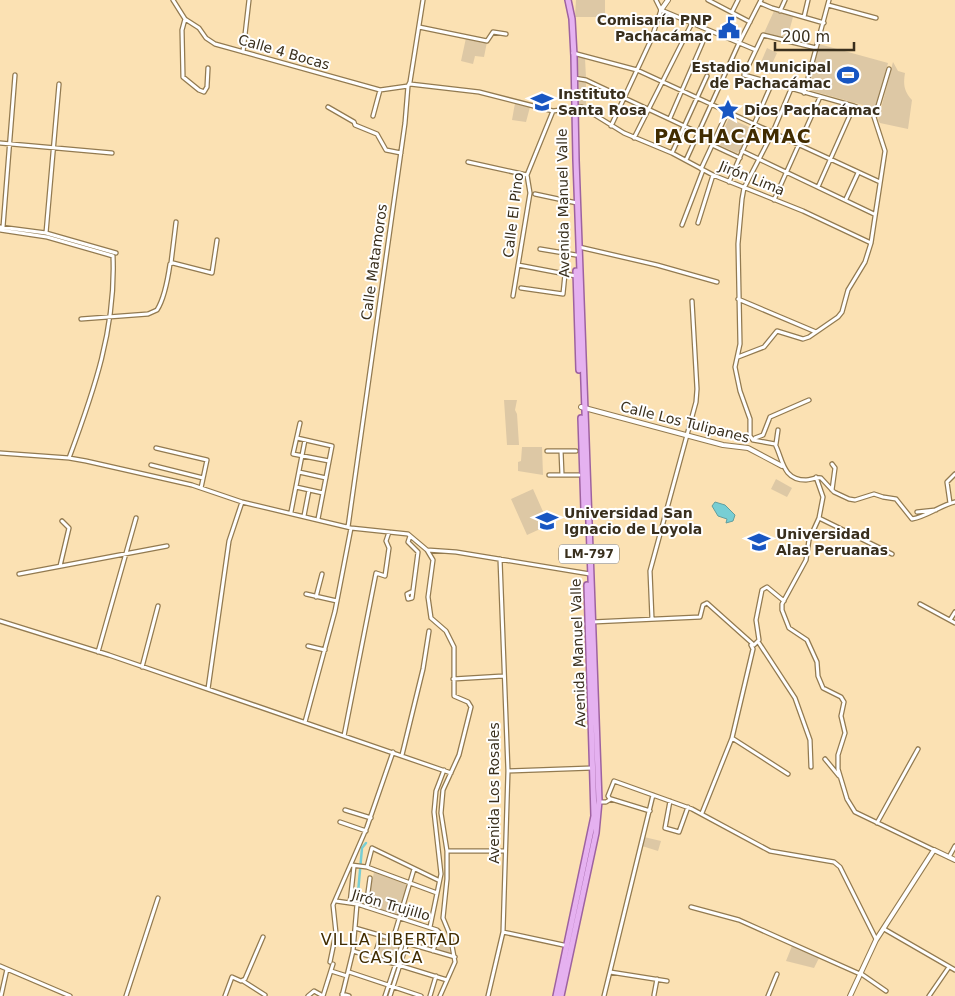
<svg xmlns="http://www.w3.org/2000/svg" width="955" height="996" viewBox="0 0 955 996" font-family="'DejaVu Sans',sans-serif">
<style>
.green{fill:#ddc8a5}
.water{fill:#77ced4;stroke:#649e9d}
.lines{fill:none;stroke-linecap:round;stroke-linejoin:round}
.canal{stroke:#77ced4;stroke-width:2.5}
.minor-casing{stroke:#927a50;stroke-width:5.5}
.tertiary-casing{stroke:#927a50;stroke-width:6}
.primary-casing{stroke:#9e62a0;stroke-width:8}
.minor{stroke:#fff;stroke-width:3}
.tertiary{stroke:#fff;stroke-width:4}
.primary{stroke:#e5b1f0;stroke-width:5}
.labels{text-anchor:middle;stroke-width:4;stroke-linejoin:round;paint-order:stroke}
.shield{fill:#fff;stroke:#746d61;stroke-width:1}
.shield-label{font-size:12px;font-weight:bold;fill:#392f1d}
.poi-label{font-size:14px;font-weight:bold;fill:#392f1d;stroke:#fff;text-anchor:start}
.street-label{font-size:14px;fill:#392f1d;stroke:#fff}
.quarter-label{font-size:16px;letter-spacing:1px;fill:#412c00;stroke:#fff}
.district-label{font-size:19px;font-weight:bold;letter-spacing:1px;fill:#412c00;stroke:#fff}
</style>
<rect width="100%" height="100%" fill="#fbe1b3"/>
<path class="green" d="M576,0H605V17H575Z
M774,11L793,17L787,39L764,33Z
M466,38L487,42L484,57L475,56L473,64L461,61Z
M819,44L888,63L876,106L873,108L809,90L807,87Z
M767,48L777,53L771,66L761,62Z
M576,55L585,58L586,78L577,75Z
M893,62L898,71L905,73C903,84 904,92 912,100L908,129L880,123L878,120Z
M579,79L586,83V107L577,104L576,81Z
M515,103L530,107L526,122L512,120Z
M729,118L749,127L740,151L737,153L717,144Z
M504,400H517L515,410L517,414L519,445H507Z
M522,447H542L543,475L518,471V462L521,461Z
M776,479L792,488L787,497L771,489Z
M533,489L549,525L527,535L511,499Z
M644,837L661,841L658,851L642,846Z
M374,872L407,885L398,915L367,906Z
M440,934L444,940L448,938L450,954L435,949Z
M381,937L400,943L395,962L376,956Z
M792,946L819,958L814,968L786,961Z"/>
<path class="water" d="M715,502L725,505L735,515L733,521L726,523L727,519L718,516L712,506Z"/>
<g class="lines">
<path class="canal" d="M357,904L362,848L366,843"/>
<g class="minor-casing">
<path id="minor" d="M173,0L185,19L199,28L206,38L215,44L380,90L408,86
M656,0L661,10
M708,0L750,22
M760,3L772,8L824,23
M828,5L876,18
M661,10L756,50
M780,11L785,0
M732,12L738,0
M804,17L808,0
M185,19L182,30L183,77L199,90L204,92L207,87L208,68
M419,27L487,41L493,32L506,34
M243,52L249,0
M573,53L637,70L880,182
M574,78L586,80L714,140
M410,84L479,92L553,111L582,107L624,133L672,153L713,175L803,211L871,243
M791,89L772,134L744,188L742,199L738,244L740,344L735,367L740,391L750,419V436L753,440L775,444C783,459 782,480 806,480C811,480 815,477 821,478L834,492L849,499L855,500L874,494L883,497L896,499L912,519C928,516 939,506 955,502
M804,93L829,0
M328,107L354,122L355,125L377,134L386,150L401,153
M373,116L380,90
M875,116L889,69
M670,118L708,30
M611,126L651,40L661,10
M634,138L692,23
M0,143L112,153
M712,145L740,158
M742,151L874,214
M672,153L707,76
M686,160L739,43L761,0
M468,162L527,175
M701,169L727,113
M729,182L772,83
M818,187L854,106
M535,194L577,203
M846,199L858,173
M774,200L820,97
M698,223L713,175
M682,225L703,170
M0,227L46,233L116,253
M3,227L15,75
M0,230L47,237L113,256C116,328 94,391 69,458
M46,233L59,84
M579,247L657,265L717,282
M540,249L576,255
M171,263L176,222
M518,265L576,276
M521,288L563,294L565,274
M513,296L530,193L527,175L553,111
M738,299L816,332
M81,319L148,314L157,310C164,299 168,278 170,264L173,263L212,273L217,240
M738,357L764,347L777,331L803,339L809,337L838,317L842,312L848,290L865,262L871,243L885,151L873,114L854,106L744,75L763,35L816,48
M300,423L293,454L329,461
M297,438L332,446L318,519
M755,438L763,435L770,417L809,400
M776,444L778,430
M156,448L207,460L201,488
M547,451H576
M561,451L562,475
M0,453L69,458L86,461L192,485L242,502L351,528L408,534L427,550L433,560L428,597L431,618L446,631L454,647V696L468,702L471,707L459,755L443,790L441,813L447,851V879L443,918L450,935L455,962L440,996
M832,464L835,468L832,490
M151,465L203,478
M299,472L326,478
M549,475H579
M816,477L823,497L819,518L809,540L806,560L782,604V610L789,628L807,640L817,662L818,676L823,688L841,697L844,702L841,716L845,733L838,755V769L847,799L855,812L934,850
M296,487L323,493
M950,503L947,482L955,474
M291,512L305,440
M917,512L936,510
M304,516L309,490
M819,518L892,554
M348,527L405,123L408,86L410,82L423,0
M410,536L408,542L418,552L412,598L408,599L407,594L411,592
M427,550L456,552L590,574
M60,566L69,528L62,521
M19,574L167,546
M306,594L337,601
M316,597L322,574
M920,604L955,623
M652,619L650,571L696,402L697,389L692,301
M950,620L955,612
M0,621L109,655L451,773
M592,622L700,617L703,605L707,603L754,645L759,640L756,620L762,590L767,587L784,601
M759,643L795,698L810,740L811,767
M308,646L325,650
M98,652L136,518
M142,667L158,606
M453,679L503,676
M208,689L229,541L242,502
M305,722L335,611L351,528
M344,736L376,573L385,576L389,548L386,541L389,532
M732,738L788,774
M402,755L423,669L429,631
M825,759L839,776
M508,771L592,768
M610,799L608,796L614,781L692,809L770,851L834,862L840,867L876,939
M670,801L665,828L679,832L688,807
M599,802H606L611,799L650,811
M345,810L371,818
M702,813L732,738L753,649L751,645
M340,822L366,831
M877,823L918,749
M447,851H505
M949,857L955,846
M351,865L367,867L437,893
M367,867L372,848L438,880
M336,901L357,904L437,930L439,932L433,951
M350,903L354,866
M366,907L370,878
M691,907L739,920L860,974
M430,927L441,874L434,812L436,791L444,770
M355,928L455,957
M884,929L955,970
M503,932L568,946
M393,939L414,869
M353,951L447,980
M374,957L381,936
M330,962L336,933L333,905L367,827L393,752
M0,966L70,996
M331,971L347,976
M349,972L421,996
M610,972L667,981
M860,973L886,991
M243,981L265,995
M342,994L349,996
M654,995L657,979
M1,996L7,969
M126,996L158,898
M225,996L232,977L241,981L245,979L263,937
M308,996L314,991L323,996
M323,996L333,964
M342,996L353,951L357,904
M385,996L403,942
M390,996L407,943
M430,996L436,976
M488,996L503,932L508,771L500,559
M604,996L653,795
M768,996L777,974
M929,996L949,967"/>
</g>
<g class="tertiary-casing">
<path id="tertiary" d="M661,10L668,0
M581,407L723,445L748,448L782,466
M850,996L876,940L934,850L955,860"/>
</g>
<g class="primary-casing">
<path id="primary" d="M576,271L579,370
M581,418L584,510
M556,996L594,816L587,585
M561,996L596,833L599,801L576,160L574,56L572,19L568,0"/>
</g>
<use href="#minor" class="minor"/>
<use href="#tertiary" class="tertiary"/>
<use href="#primary" class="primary"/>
</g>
<defs>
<g id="civic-bare" transform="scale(1.725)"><path d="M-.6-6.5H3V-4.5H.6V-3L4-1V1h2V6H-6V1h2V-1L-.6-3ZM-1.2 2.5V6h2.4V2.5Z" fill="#1856c2" stroke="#fff" stroke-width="2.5" paint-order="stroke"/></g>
<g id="stadium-bare" transform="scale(1.725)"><path d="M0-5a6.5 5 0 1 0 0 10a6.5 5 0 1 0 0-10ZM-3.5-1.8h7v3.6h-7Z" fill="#1856c2" stroke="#fff" stroke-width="2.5" paint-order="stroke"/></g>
<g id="university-bare" transform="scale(1.725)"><path d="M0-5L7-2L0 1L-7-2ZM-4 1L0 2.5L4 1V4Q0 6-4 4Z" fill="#1856c2" stroke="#fff" stroke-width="2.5" paint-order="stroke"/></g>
<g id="sight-bare" transform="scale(1.725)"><path d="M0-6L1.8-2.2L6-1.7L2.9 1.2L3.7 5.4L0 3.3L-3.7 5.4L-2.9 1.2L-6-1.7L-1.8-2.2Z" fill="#1856c2" stroke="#fff" stroke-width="2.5" paint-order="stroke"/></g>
</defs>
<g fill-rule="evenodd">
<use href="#civic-bare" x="729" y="28"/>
<use href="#stadium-bare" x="848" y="75"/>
<use href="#university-bare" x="542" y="102"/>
<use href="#sight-bare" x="728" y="110"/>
<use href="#university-bare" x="547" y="521"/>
<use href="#university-bare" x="759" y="542"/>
</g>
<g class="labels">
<rect class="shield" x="559" y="544.5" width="60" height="19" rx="4"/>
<g class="shield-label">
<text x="589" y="558">LM-797</text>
</g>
<g class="poi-label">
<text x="712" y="25" text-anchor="end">Comisaría PNP<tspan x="712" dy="16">Pachacámac</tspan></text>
<text x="831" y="72" text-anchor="end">Estadio Municipal<tspan x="831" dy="16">de Pachacámac</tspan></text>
<text x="558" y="99">Instituto<tspan x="558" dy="16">Santa Rosa</tspan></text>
<text x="744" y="115">Dios Pachacámac</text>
<text x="564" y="518">Universidad San<tspan x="564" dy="16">Ignacio de Loyola</tspan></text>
<text x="776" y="539">Universidad<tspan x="776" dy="16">Alas Peruanas</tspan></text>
</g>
<g class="street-label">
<text transform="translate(284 52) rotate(16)" y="5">Calle 4 Bocas</text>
<text transform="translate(752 178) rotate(22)" y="5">Jirón Lima</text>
<text transform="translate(563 203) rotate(-91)" y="5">Avenida Manuel Valle</text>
<text transform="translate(513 215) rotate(-83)" y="5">Calle El Pino</text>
<text transform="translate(374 262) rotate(-82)" y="5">Calle Matamoros</text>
<text transform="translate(685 422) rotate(14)" y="5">Calle Los Tulipanes</text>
<text transform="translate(578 653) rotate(-92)" y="5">Avenida Manuel Valle</text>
<text transform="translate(494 793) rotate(-90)" y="5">Avenida Los Rosales</text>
<text transform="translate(391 905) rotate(16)" y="5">Jirón Trujillo</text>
</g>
<g class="quarter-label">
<text x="391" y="945">VILLA LIBERTAD<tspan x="391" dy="18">CASICA</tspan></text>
</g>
<g class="district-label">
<text x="733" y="143">PACHACÁMAC</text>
</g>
</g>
<path d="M775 42v8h79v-8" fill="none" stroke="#392f1d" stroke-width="2.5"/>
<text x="782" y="42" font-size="15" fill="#392f1d" stroke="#ffffff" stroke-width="4" paint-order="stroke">200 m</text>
</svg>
